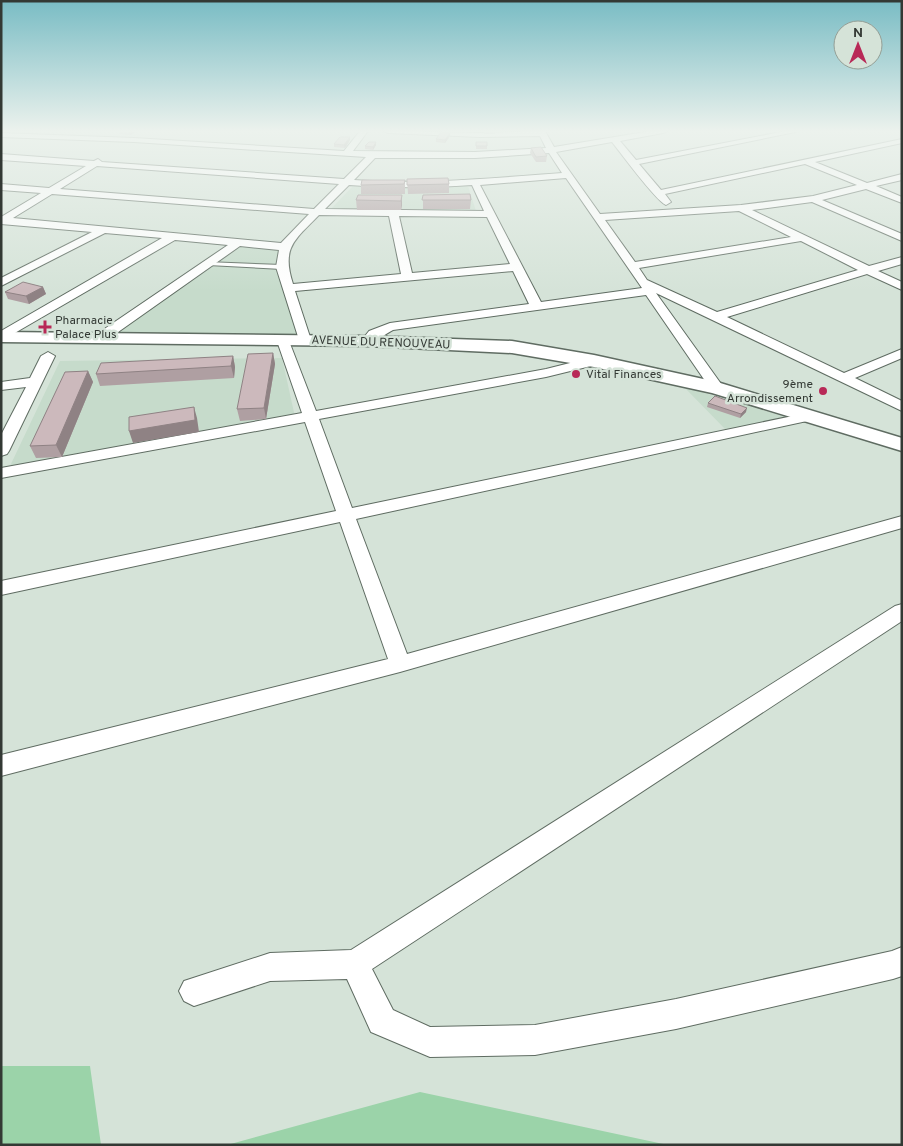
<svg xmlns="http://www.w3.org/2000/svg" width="903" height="1146" viewBox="0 0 903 1146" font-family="Overpass,sans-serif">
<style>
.built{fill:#c6dbcb}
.green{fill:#9bd3a9}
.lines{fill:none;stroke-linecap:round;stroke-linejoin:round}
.lane-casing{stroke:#5f6c62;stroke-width:2}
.street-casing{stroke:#5f6c62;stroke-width:2}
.secondary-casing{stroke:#5f6c62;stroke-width:3}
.lane{fill:#fff;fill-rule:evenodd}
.street{fill:#fff;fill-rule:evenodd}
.secondary{fill:#fff;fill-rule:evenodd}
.wall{fill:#af9fa2}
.shaded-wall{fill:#8f8284}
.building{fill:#ccb9bc;stroke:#8f8284}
.poi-dot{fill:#b82957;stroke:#d5e3d8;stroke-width:2}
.labels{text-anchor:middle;stroke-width:5;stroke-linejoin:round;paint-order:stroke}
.far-poi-label{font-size:12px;fill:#333934;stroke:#d5e3d8;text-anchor:start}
.far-street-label{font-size:12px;fill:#333934;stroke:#d5e3d8}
</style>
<rect width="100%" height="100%" fill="#d5e3d8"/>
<path class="built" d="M353,186L391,188L468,186L476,211L330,210Z
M241,246L282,249L299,335L114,334Z
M282,358L295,417L10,466L60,361Z
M684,387L786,417L726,430Z"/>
<path class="green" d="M1,1066H90L101,1145H1Z
M420,1092L668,1145H227Z"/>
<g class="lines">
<g class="lane-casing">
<path id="lane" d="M206,262L282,265L285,267L282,269L208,265L205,263Z"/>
</g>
<g class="street-casing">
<path id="street" d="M360,131H368L353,151L475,152L546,148L540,136L480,137L388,133L384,131L480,133L545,131L554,147L651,131H667L663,133L620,141L636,160L786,131H800L639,164L661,190L902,139V143L815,162L867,183L902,174V180L876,186L902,197V203L866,189L822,200L902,234V241L812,202L752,210L869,266L902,257V264L878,271L902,282V290L867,274L727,317L844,373L902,349V358L855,378L902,401V411L656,293L724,388L722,391H712L646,295L393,330C385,334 374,343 367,345L361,341L369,331L390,323L529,304L513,271L295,291L311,340L305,344L300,343L276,267L279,250L240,246L104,342H94L93,339L94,336L228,245L175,240L1,341V331L162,238L105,233L1,286V278L92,232L1,224V217L41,193L1,190V184L49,188L86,166L1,160V154L94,161L98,159L102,162L344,179L366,157L134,142L1,137V133L134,138L344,151ZM612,142C621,153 656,201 666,205L671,202L665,194L805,164L857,185L813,196L741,205L600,214L556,152ZM549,153L562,173C493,178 424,185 354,180L375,158H475ZM97,166L339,184L314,209L60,189ZM566,178L642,288L541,302L480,185ZM349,185C390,188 430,188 472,185L484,211L325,209ZM52,194L309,214L281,243L13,218ZM739,211L791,237L635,262L605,220ZM319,215L389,216L401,274L293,284C281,247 295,240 319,215ZM399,216L487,217L510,264L412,273ZM801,241L858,270L717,312L647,280L639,268Z
M283,337L289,341L316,411L546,369L594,357L601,361L599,364L546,377L319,419L352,508L807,413L812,414L814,417L812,420L807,421L356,519L407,654L902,516V528L400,672L1,776V755L388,659L340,522L1,595V581L336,511L305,422L1,478V468L302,413L277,341Z
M48,352L55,356L9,451L7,454L1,456V435L26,387L1,390V382L30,378L41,356Z
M902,604V621L372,969L393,1010L430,1027L535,1025L676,999L892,951L902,947V976L893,979L676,1029L535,1055L430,1057L371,1032L347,979L270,981L194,1006L184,1001L179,991L184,981L270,953L351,950L895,606Z"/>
</g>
<g class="secondary-casing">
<path id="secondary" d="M1,332L367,336L512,341L594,355L717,382L902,438V451L712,393L594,367L512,353L367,346L1,342Z"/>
</g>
<use href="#lane" class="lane"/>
<use href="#street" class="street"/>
<use href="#secondary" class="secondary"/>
</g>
<path class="wall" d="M121,131H137L130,135L120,134L119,132Z
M483,131H495V134H484Z
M450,136L445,143L436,142V139Z
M350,140L345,148L334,147V144Z
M476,142H487V149H476Z
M376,145L373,150L365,149V146Z
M531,148L547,156L546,162H536L530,153Z
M407,179L449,184V193L408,194Z
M405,180V194H361V185Z
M402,195V205L401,210H357L356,200Z
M423,195L471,200L470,209H423Z
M43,287L46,294L29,304L8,299L5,292Z
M273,353L275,364L266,419L240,421L237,409Z
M233,356L235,367L234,378L100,386L96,374Z
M88,371L93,382L62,457L36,458L30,446Z
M708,403L746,412L740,418L707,407Z"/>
<path class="shaded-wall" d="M132,131H137L130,135L129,132Z
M450,133V136L445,143V140Z
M350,137V140L345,148L344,145Z
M376,142V145L373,150V147Z
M402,195V205L401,210V201Z
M43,287L46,294L29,304L26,296Z
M273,353L275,364L266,419L264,408Z
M233,356L235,367L234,378L231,366Z
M88,371L93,382L62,457L56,445Z
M194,407L197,418L199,432L133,443L129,431Z
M747,408L746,412L740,418L741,414Z"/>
<path class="building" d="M121,131H132L129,132H119Z
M441,132L450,133L445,140L436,139Z
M340,137H350L344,145L334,144Z
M369,142H376L373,147L365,146Z
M476,142H487V146H476Z
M541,147L547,156L536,157L531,148Z
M448,178L449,184L407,185V179Z
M362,180H405L404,184L361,185Z
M470,194L471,200H422L423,195Z
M358,195H402L401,201L356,200Z
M23,282L43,287L26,296L5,292Z
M273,353L264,408L237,409L248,354Z
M233,356L231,366L96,374L101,363Z
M88,371L56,445L30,446L65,372Z
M715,396L747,408L741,414L708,403Z
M194,407L195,420L129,431V417Z"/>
<linearGradient id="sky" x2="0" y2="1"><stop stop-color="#79bcc4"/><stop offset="0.45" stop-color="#ecf2ed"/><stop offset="1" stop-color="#ecf2ed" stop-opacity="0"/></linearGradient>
<rect width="903" height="291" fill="url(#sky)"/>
<g class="poi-dot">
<path d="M42.5 319.5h5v5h5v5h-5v5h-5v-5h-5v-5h5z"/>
<circle cx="576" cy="374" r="5"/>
<circle cx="823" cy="391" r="5"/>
</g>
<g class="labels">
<g class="far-poi-label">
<text x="55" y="324">Pharmacie<tspan x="55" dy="14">Palace Plus</tspan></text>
<text x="586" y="378">Vital Finances</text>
<text x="813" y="388" text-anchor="end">9ème<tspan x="813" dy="14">Arrondissement</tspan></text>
</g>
<g class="far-street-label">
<text transform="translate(381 342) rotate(2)" y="4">AVENUE DU RENOUVEAU</text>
</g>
</g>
<rect width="903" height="1146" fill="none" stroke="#333934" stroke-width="5"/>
<g transform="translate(858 45)"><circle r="24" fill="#d5e3d8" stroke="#949f96"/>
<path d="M0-4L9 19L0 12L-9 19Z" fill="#b82957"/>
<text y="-8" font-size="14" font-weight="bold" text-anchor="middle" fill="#333934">N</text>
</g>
</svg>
